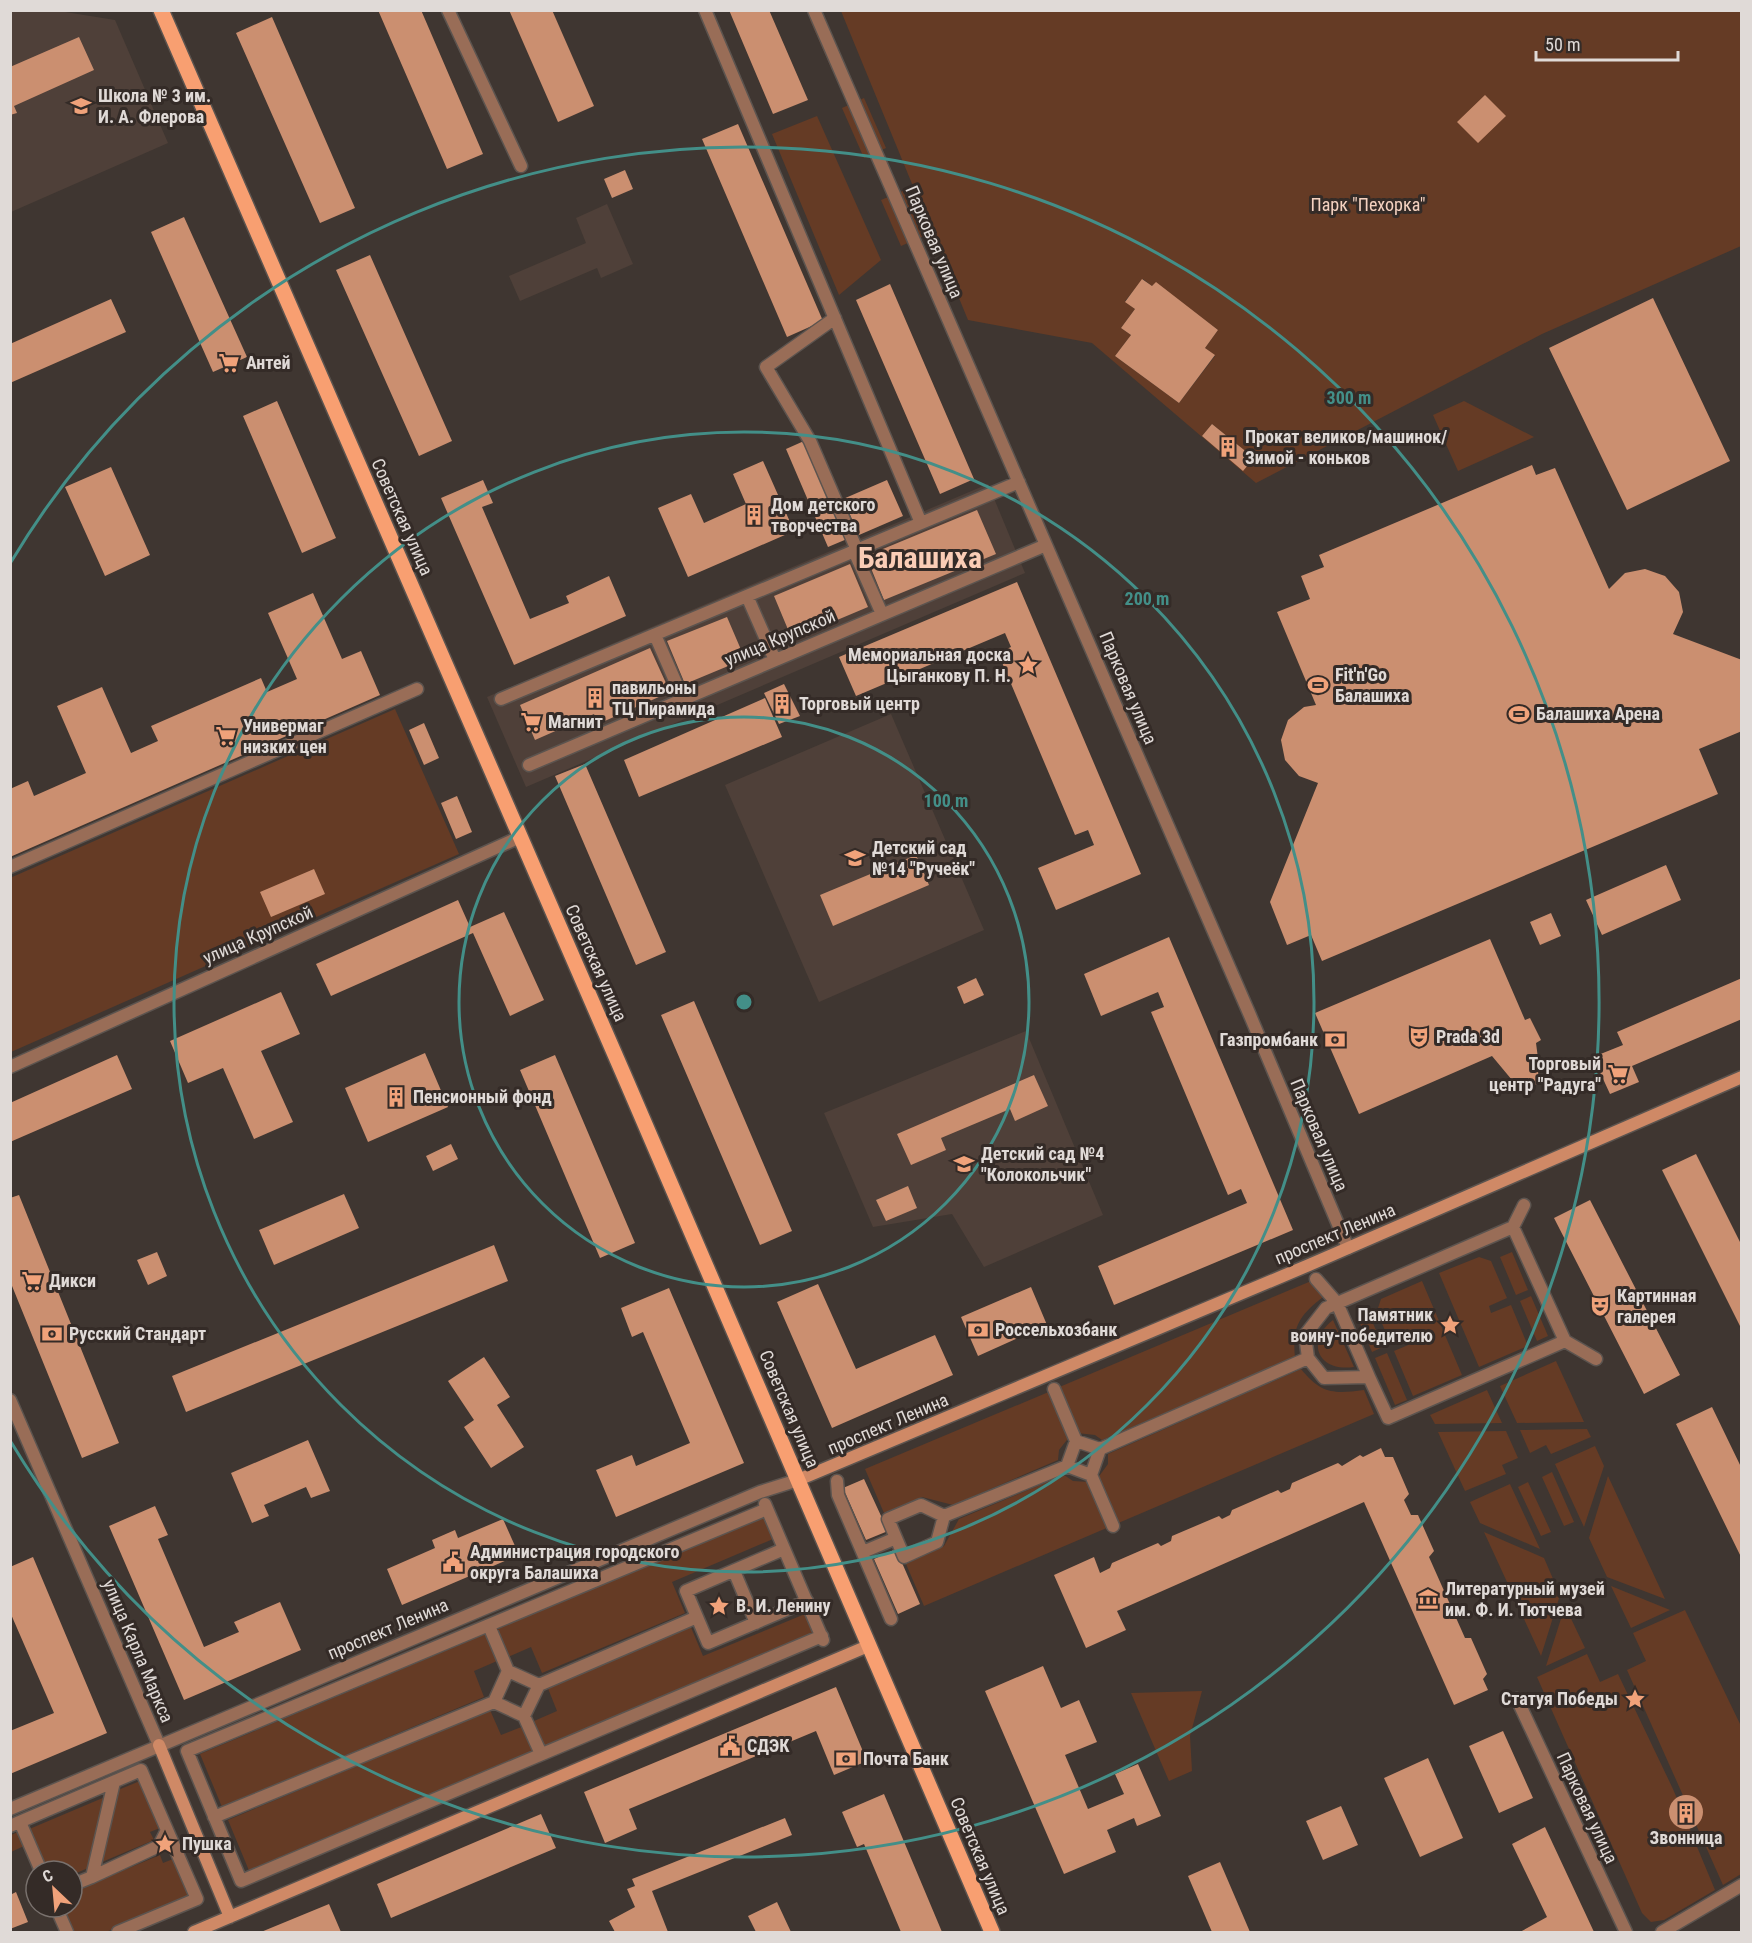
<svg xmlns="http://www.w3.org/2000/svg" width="1752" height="1943" viewBox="0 0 1752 1943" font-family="'Roboto Condensed',sans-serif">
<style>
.built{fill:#4f4039}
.green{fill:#653b25;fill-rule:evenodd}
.building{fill:#cb8f70}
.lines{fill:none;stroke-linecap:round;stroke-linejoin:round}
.street-casing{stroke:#5c544f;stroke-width:15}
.secondary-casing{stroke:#5c544f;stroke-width:15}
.primary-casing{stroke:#5c544f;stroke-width:18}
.street{stroke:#996d57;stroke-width:12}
.secondary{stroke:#cf8966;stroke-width:12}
.primary{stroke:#f89f71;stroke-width:15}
.ring{fill:none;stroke:#438f88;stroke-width:3}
.labels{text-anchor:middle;stroke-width:6;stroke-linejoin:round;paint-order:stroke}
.poi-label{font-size:18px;font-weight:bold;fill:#e0dad7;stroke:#342b27;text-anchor:start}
.park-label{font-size:18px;fill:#f5d2c0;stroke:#342b27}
.street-label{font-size:18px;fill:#e0dad7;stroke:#342b27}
.town-label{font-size:30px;font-weight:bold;fill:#facdb6;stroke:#342b27}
.centre{fill:#438f88;stroke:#342b27;stroke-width:3}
.ring-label{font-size:18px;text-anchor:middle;font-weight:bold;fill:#438f88;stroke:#342b27;stroke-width:6;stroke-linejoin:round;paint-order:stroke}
</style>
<rect width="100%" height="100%" fill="#3f3631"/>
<path class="built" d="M11,11H59L115,20L168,143L11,212Z
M607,204L633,264L601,278L597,268L520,301L509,276L586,243L576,218Z
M988,484L1025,573L526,787L487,697Z
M891,714L984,930L819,1002L725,785Z
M1026,1031L1103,1215L984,1267L952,1214L873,1227L824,1113Z"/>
<path class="green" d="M841,11H1741V246L1542,334L1256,483L1092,343L968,320ZM1143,279L1152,286L1156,283L1218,330L1205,348L1215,356L1179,403L1115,356L1131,335L1121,328L1135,309L1125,301ZM1212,424L1254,458L1243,470L1202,436Z
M823,14L845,64L832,70L810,20Z
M864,98L886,148L864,158L842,108Z
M817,116L881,260L839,295L772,134Z
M905,190L924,236L901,246L881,200Z
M1464,401L1534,437L1458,471L1433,415Z
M395,709L459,854L11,1052L10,878Z
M1512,1252L1528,1290L1516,1295L1500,1257Z
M1479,1257L1491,1261L1507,1298L1489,1306L1491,1313L1511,1305L1528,1346L1479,1367L1439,1273Z
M1316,1279L1323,1297C1299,1316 1292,1326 1295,1358L1102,1440L1095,1435L1077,1433L1057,1388Z
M1422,1281L1462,1375L1413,1396L1394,1351L1413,1343L1410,1335L1390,1343L1377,1311L1381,1299Z
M1531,1296L1548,1336L1537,1341L1520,1301Z
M1370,1316L1383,1347L1372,1352L1359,1321Z
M1333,1320L1354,1367C1318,1372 1305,1342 1333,1320Z
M1387,1353L1407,1400L1395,1405L1375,1358Z
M1556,1361L1584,1422L1517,1423L1500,1386Z
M1301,1369C1321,1394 1334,1394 1364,1390L1374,1414L1116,1524L1097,1479L1108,1464V1454Z
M1487,1390L1502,1423L1435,1424L1430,1415Z
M1051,1391L1070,1436L1059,1450L1058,1460L953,1505L922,1497L884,1513L865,1469Z
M1587,1429L1591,1437L1551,1454L1546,1445L1530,1453L1520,1430Z
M1506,1431L1518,1458L1502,1465L1506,1474L1465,1491L1438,1432Z
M1595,1446L1604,1466L1584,1527L1555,1464Z
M1552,1472L1574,1522L1564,1526L1542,1477Z
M1064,1475L1073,1481L1089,1482L1109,1527L924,1606L906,1564L944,1546L959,1519Z
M1608,1476L1665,1599L1607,1577L1589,1538Z
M1528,1482L1551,1532L1541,1536L1518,1487Z
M1510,1484L1540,1549L1480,1523L1470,1502Z
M764,1517L773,1539L672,1582L685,1613L542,1673L531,1647L508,1657L496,1629Z
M1484,1532L1544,1558L1560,1595L1541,1656Z
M1611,1586L1670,1610L1631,1628Z
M1565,1606L1585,1648L1546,1666Z
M1685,1610L1741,1726V1874L1723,1885L1627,1670L1646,1661L1633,1633Z
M805,1614L814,1636L546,1749L534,1721L557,1711L547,1686L690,1625L703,1656Z
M485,1634L497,1661L474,1671L484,1697L222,1807L200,1754Z
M1587,1654L1600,1682L1618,1674L1673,1789L1715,1890L1664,1920L1651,1922L1642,1913L1537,1677Z
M1202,1691L1190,1736L1192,1771L1169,1781L1131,1693Z
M490,1710L501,1735L524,1726L535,1753L250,1873L228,1820Z
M140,1781L160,1828L150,1832L154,1840L102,1862L118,1790Z
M105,1797L88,1868L72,1875V1871H44L27,1830Z
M18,1832L24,1846L11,1852V1835Z
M160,1855L163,1863L173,1859L189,1897L106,1932H71L61,1907H72V1892Z"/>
<path class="building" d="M378,10H421L483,154L447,169Z
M509,10H552L594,106L558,122Z
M729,10H769L808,100L773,114Z
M272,17L355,208L320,223L236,33Z
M79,37L94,70L14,106L17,113L10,115V67Z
M1485,95L1506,116L1478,143L1457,122Z
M738,124L823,321L787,337L702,139Z
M625,170L633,189L612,198L604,179Z
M184,217L247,357L213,372L151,232Z
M370,255L452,441L419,456L336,270Z
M1142,279L1152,286L1156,282L1218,330L1205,348L1215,355L1179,403L1115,356L1131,335L1121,328L1135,309L1125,302Z
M890,284L974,479L940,494L856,300Z
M1653,298L1730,461L1627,510L1549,348Z
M111,299L126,332L10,383V344Z
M277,401L336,538L302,553L243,416Z
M1212,424L1254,458L1243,471L1202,436Z
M804,441L847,539L828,547L786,449Z
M763,461L794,531L688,577L658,508L691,494L704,523L746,504L733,474Z
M1532,465L1536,475L1555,468L1609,589L1625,573L1645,569L1665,576L1679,592L1683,612L1673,634L1742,660V731L1699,749L1718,794L1322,961L1311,935L1287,945L1270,902L1318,783L1299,776L1285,760L1281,740L1288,720L1304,707L1316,705L1277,612L1310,599L1301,576L1324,567L1319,555Z
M111,467L150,555L105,576L65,487Z
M483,480L493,503L482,507L530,619L569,603L566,596L609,576L626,616L514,665L441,498Z
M887,480L903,516L859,535L843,499Z
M977,510L996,554L884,600L866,556Z
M850,564L868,607L792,639L774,596Z
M1017,582L1141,874L1056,910L1038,868L1094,845L1088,830L1075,835L998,653L1011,647L1005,633L856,696L839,657Z
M313,593L342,659L361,651L380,695L10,857V789L28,781L34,796L86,773L57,706L102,687L131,753L158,741L151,726L261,678L267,692L297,679L268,613Z
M727,617L745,659L685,684L667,641Z
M650,648L670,692L598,724L594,714L535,740L520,705Z
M784,684L800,716L779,724L764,693Z
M765,698L782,737L639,797L624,760Z
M424,723L439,758L424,765L409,730Z
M585,764L666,952L636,965L555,776Z
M457,796L472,832L456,839L441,803Z
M916,855L929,885L833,926L820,895Z
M1666,865L1681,900L1602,935L1586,900Z
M314,869L325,894L271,917L260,892Z
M458,900L470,927L504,912L544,1000L510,1016L473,933L331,996L316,964Z
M1551,913L1561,936L1540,945L1530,922Z
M1169,937L1293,1230L1114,1305L1098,1266L1247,1203L1241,1189L1228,1195L1151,1012L1164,1007L1158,992L1101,1016L1084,974Z
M1490,939L1525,1020L1530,1018L1541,1040L1536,1043L1539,1066L1537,1084L1527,1089L1517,1086L1492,1056L1359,1114L1315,1013Z
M976,978L984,995L964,1004L957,987Z
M1742,978V1019L1632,1066L1639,1082L1610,1094L1593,1057L1623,1045L1617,1032Z
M281,992L300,1034L261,1051L293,1122L254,1139L223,1068L188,1083L170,1041Z
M694,1001L792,1231L760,1245L661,1015Z
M425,1053L448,1107L368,1142L345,1088Z
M117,1055L132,1089L10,1142V1103Z
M555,1055L635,1243L600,1258L520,1070Z
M1034,1075L1048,1106L1015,1121L1010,1109L941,1138L946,1150L911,1165L897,1134Z
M451,1144L458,1159L433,1171L426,1156Z
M1696,1154L1742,1246V1330L1662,1170Z
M908,1186L917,1208L886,1221L876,1200Z
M344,1194L359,1228L274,1265L259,1230Z
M19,1195L119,1443L82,1458L10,1281V1198Z
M1590,1200L1680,1375L1644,1394L1554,1218Z
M494,1245L508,1281L186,1412L172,1376Z
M157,1252L167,1276L148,1285L137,1260Z
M818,1284L856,1369L935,1335L953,1375L832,1428L777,1302Z
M1031,1287L1047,1325L978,1356L961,1317Z
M669,1288L744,1463L616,1517L596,1470L632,1455L636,1466L690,1443L643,1332L632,1337L621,1308Z
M484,1357L510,1397L497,1405L524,1447L491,1468L464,1427L474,1420L448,1381Z
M1712,1407L1742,1469V1559L1676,1424Z
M308,1440L330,1491L311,1498L306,1487L264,1505L269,1516L252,1523L231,1473Z
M1381,1448L1385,1457H1393L1409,1494L1404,1500L1411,1515H1418L1434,1551L1429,1557L1465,1638H1471L1487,1674L1483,1679L1488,1690L1454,1705L1364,1502L1117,1611L1126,1630L1086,1648L1054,1575L1094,1557L1100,1573L1110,1568L1112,1563L1158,1543L1161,1546L1171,1541L1172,1536L1219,1516L1222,1519L1230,1515L1232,1510L1278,1490L1281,1493L1290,1489L1292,1483L1338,1463L1342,1466L1360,1455L1363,1457Z
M864,1479L888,1531L866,1540L843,1488Z
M155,1506L168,1535L158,1539L204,1647L239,1632L234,1622L280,1602L301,1650L184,1700L109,1526Z
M503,1519L519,1555L402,1605L387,1569L435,1548L432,1540L455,1530L458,1538Z
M896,1549L920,1604L898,1614L874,1559Z
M33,1557L107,1733L10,1774V1731L54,1713L10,1612V1567Z
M1043,1666L1061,1708L1079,1700L1097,1742L1065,1755L1088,1809L1124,1794L1115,1774L1138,1764L1161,1816L1137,1826L1134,1818L1107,1830L1116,1852L1064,1874L985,1691Z
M836,1687L867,1761L834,1775L816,1731L629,1809L637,1829L605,1843L584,1792Z
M1503,1731L1533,1798L1499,1813L1469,1746Z
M1428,1758L1463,1838L1420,1857L1384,1778Z
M884,1794L942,1932H901L864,1844L857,1847L842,1812Z
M1669 1812a17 17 0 1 1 34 0a17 17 0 1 1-34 0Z
M1341,1806L1358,1845L1323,1860L1306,1821Z
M541,1814L556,1848L391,1918L377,1884Z
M785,1818L792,1835L652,1891L668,1932H615L609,1921L635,1907L627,1889L635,1886L632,1879Z
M1545,1827L1594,1932H1520L1547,1917L1512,1844Z
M1220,1862L1250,1932H1212L1188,1876Z
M16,1892L28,1922L10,1929V1895Z
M777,1902L791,1932H756L748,1916Z
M329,1904L341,1932H261Z"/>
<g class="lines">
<g class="street-casing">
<path id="street" d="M448,10L521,166
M705,10L921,523
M814,10L1249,1013L1348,1248
M835,318L766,367L810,441L857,550
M854,551L882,614
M747,596L775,660
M655,635L683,699
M501,699L1019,482
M529,765L1046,545
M10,867L417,689
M10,1067L520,837
M1513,1227L1524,1205
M1316,1279L1337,1303L1369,1377
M1565,1341L1596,1359
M1054,1389L1076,1441
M10,1400L159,1745
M1100,1449L1308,1358L1305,1335L1326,1308L1513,1227L1565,1341L1388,1418L1369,1377L1324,1378L1308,1358
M1091,1475L1113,1526
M837,1481L838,1495L891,1619
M765,1504L823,1640
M767,1509L187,1751L241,1881L822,1636
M896,1538L904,1557L937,1542L944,1516
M784,1549L686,1591L708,1643L807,1601
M863,1552L896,1538L888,1519L921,1505L944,1516L1067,1466L1091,1475L1100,1449L1076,1441L1067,1466
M734,1571L756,1623
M489,1626L508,1671
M539,1685L508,1671L494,1702L524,1716L539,1685L697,1617
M1517,1699L1626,1932
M524,1716L541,1754
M114,1782L92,1877L159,1846L167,1830
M10,1809L760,1492L798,1480
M214,1817L494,1702
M20,1822L41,1871
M10,1826L141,1770L197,1899L118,1932
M72,1885L92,1877
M56,1907L67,1932
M1662,1932L1742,1885"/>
</g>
<g class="secondary-casing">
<path id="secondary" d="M798,1480L1309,1265L1742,1077
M159,1745L230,1917
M194,1932L868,1646"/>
</g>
<g class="primary-casing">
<path id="primary" d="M161,10L626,1080L992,1932"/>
</g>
<use href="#street" class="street"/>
<use href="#secondary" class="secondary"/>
<use href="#primary" class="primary"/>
</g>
<g class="ring">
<circle cx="744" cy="1002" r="285"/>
<circle cx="744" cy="1002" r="570"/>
<path d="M11 562A855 855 0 1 1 11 1442"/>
</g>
<defs>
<g id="school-bare" transform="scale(1.62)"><path d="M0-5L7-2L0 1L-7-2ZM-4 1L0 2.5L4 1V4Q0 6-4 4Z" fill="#f0a27a" stroke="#342b27" stroke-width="2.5" paint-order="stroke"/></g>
<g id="supermarket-bare" transform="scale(1.62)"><path d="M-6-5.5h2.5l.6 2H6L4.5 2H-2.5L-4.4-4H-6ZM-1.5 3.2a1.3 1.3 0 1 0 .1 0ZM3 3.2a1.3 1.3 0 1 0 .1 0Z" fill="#f0a27a" stroke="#342b27" stroke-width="2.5" paint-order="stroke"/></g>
<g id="building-bare" transform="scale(1.62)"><path d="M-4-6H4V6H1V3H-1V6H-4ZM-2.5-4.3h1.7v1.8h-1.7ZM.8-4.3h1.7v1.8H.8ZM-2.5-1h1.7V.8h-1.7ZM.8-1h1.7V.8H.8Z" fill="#f0a27a" stroke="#342b27" stroke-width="2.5" paint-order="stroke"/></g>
<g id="sight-bare" transform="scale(1.62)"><path d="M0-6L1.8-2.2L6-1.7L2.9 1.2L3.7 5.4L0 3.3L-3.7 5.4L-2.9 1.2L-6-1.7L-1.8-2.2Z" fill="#f0a27a" stroke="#342b27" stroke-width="2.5" paint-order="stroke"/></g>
<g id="stadium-bare" transform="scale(1.62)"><path d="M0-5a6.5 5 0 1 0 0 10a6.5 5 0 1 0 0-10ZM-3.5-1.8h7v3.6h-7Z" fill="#f0a27a" stroke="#342b27" stroke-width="2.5" paint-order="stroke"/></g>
<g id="theatre-bare" transform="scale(1.62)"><path d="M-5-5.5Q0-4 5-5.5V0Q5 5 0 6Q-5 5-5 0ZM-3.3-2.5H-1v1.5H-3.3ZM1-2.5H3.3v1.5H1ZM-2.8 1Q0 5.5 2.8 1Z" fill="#f0a27a" stroke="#342b27" stroke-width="2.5" paint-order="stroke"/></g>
<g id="bank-bare" transform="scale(1.62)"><path d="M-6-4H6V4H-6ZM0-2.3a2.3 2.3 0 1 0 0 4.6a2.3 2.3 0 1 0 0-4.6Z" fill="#f0a27a" stroke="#342b27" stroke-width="2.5" paint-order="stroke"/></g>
<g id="civic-bare" transform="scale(1.62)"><path d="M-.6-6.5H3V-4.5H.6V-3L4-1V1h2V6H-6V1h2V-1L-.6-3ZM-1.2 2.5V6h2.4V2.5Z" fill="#f0a27a" stroke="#342b27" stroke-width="2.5" paint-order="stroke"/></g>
<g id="museum-bare" transform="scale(1.62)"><path d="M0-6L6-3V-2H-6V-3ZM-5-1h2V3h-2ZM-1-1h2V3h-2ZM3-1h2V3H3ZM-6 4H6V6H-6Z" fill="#f0a27a" stroke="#342b27" stroke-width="2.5" paint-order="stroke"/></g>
</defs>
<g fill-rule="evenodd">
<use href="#school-bare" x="81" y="106"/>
<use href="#supermarket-bare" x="229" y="363"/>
<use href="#building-bare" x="1228" y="447"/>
<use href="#building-bare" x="754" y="515"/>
<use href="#sight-bare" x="1028" y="665"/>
<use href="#stadium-bare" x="1318" y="685"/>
<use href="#building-bare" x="595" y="698"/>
<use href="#building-bare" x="782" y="704"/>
<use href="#stadium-bare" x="1519" y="714"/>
<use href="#supermarket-bare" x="531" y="722"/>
<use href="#supermarket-bare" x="226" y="736"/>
<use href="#school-bare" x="855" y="858"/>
<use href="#theatre-bare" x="1419" y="1037"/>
<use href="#bank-bare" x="1335" y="1040"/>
<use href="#supermarket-bare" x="1618" y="1074"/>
<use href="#building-bare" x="396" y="1097"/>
<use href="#school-bare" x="964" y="1164"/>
<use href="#supermarket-bare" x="32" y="1281"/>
<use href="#theatre-bare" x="1600" y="1306"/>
<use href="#sight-bare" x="1450" y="1325"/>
<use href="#bank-bare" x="978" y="1330"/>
<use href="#bank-bare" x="52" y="1334"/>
<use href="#civic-bare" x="453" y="1562"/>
<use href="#museum-bare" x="1428" y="1599"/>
<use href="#sight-bare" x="719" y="1606"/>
<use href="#sight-bare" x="1635" y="1699"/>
<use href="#civic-bare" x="730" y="1746"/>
<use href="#bank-bare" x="846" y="1759"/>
<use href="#building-bare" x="1686" y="1813"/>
<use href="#sight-bare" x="165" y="1844"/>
</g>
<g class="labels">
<g class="poi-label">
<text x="98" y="102">Школа № 3 им.<tspan x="98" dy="21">И. А. Флерова</tspan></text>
<text x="246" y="369">Антей</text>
<text x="1245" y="443">Прокат великов/машинок/<tspan x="1245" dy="21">Зимой - коньков</tspan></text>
<text x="771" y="511">Дом детского<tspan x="771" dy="21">творчества</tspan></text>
<text x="1011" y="661" text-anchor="end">Мемориальная доска<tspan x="1011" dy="21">Цыганкову П. Н.</tspan></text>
<text x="1335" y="681">Fit'n'Go<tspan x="1335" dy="21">Балашиха</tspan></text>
<text x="612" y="694">павильоны<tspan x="612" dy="21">ТЦ Пирамида</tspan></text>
<text x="799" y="710">Торговый центр</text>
<text x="1536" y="720">Балашиха Арена</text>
<text x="548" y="728">Магнит</text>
<text x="243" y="732">Универмаг<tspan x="243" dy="21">низких цен</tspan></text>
<text x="872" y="854">Детский сад<tspan x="872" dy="21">№14 "Ручеёк"</tspan></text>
<text x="1436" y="1043">Prada 3d</text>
<text x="1318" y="1046" text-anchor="end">Газпромбанк</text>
<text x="1601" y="1070" text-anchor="end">Торговый<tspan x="1601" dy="21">центр "Радуга"</tspan></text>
<text x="413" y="1103">Пенсионный фонд</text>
<text x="981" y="1160">Детский сад №4<tspan x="981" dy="21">"Колокольчик"</tspan></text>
<text x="49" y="1287">Дикси</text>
<text x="1617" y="1302">Картинная<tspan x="1617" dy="21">галерея</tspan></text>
<text x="1433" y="1321" text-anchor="end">Памятник<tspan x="1433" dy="21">воину-победителю</tspan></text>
<text x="995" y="1336">Россельхозбанк</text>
<text x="69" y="1340">Русский Стандарт</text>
<text x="470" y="1558">Администрация городского<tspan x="470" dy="21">округа Балашиха</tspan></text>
<text x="1445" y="1595">Литературный музей<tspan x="1445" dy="21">им. Ф. И. Тютчева</tspan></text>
<text x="736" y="1612">В. И. Ленину</text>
<text x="1618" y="1705" text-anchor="end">Статуя Победы</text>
<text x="747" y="1752">СДЭК</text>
<text x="863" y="1765">Почта Банк</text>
<text x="1686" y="1844" text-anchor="middle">Звонница</text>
<text x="182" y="1850">Пушка</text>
</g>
<g class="park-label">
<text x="1368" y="211">Парк "Пехорка"</text>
</g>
<g class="street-label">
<text transform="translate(934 242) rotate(67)" y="6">Парковая улица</text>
<text transform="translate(402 517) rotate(66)" y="6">Советская улица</text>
<text transform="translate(780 638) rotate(-23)" y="6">улица Крупской</text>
<text transform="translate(1128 688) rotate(67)" y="6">Парковая улица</text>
<text transform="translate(258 935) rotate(-24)" y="6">улица Крупской</text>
<text transform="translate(596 963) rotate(66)" y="6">Советская улица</text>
<text transform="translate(1319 1135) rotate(67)" y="6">Парковая улица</text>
<text transform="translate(1335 1234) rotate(-23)" y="6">проспект Ленина</text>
<text transform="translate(789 1409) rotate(67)" y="6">Советская улица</text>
<text transform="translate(888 1424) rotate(-23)" y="6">проспект Ленина</text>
<text transform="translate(388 1629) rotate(-23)" y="6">проспект Ленина</text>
<text transform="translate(138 1651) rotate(67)" y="6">улица Карла Маркса</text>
<text transform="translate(1587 1808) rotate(65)" y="6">Парковая улица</text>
<text transform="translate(980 1856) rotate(67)" y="6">Советская улица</text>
</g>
<g class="town-label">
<text x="920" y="568">Балашиха</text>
</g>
</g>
<circle cx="744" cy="1002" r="9" class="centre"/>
<g class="ring-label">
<text x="1349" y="404">300 m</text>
<text x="1147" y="605">200 m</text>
<text x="946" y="807">100 m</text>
</g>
<rect width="1752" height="1943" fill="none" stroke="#e0dad7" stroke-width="24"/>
<g transform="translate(54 1889) rotate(334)"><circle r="28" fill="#342b27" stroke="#79716d" stroke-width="1.5"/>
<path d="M0-4.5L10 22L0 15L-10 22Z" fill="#f0a27a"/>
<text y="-9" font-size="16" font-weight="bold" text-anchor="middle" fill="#e0dad7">С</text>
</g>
<path d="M1536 51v9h142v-9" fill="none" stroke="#e0dad7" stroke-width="3"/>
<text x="1545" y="51" font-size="18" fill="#e0dad7" stroke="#342b27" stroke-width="4.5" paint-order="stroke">50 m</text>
</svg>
